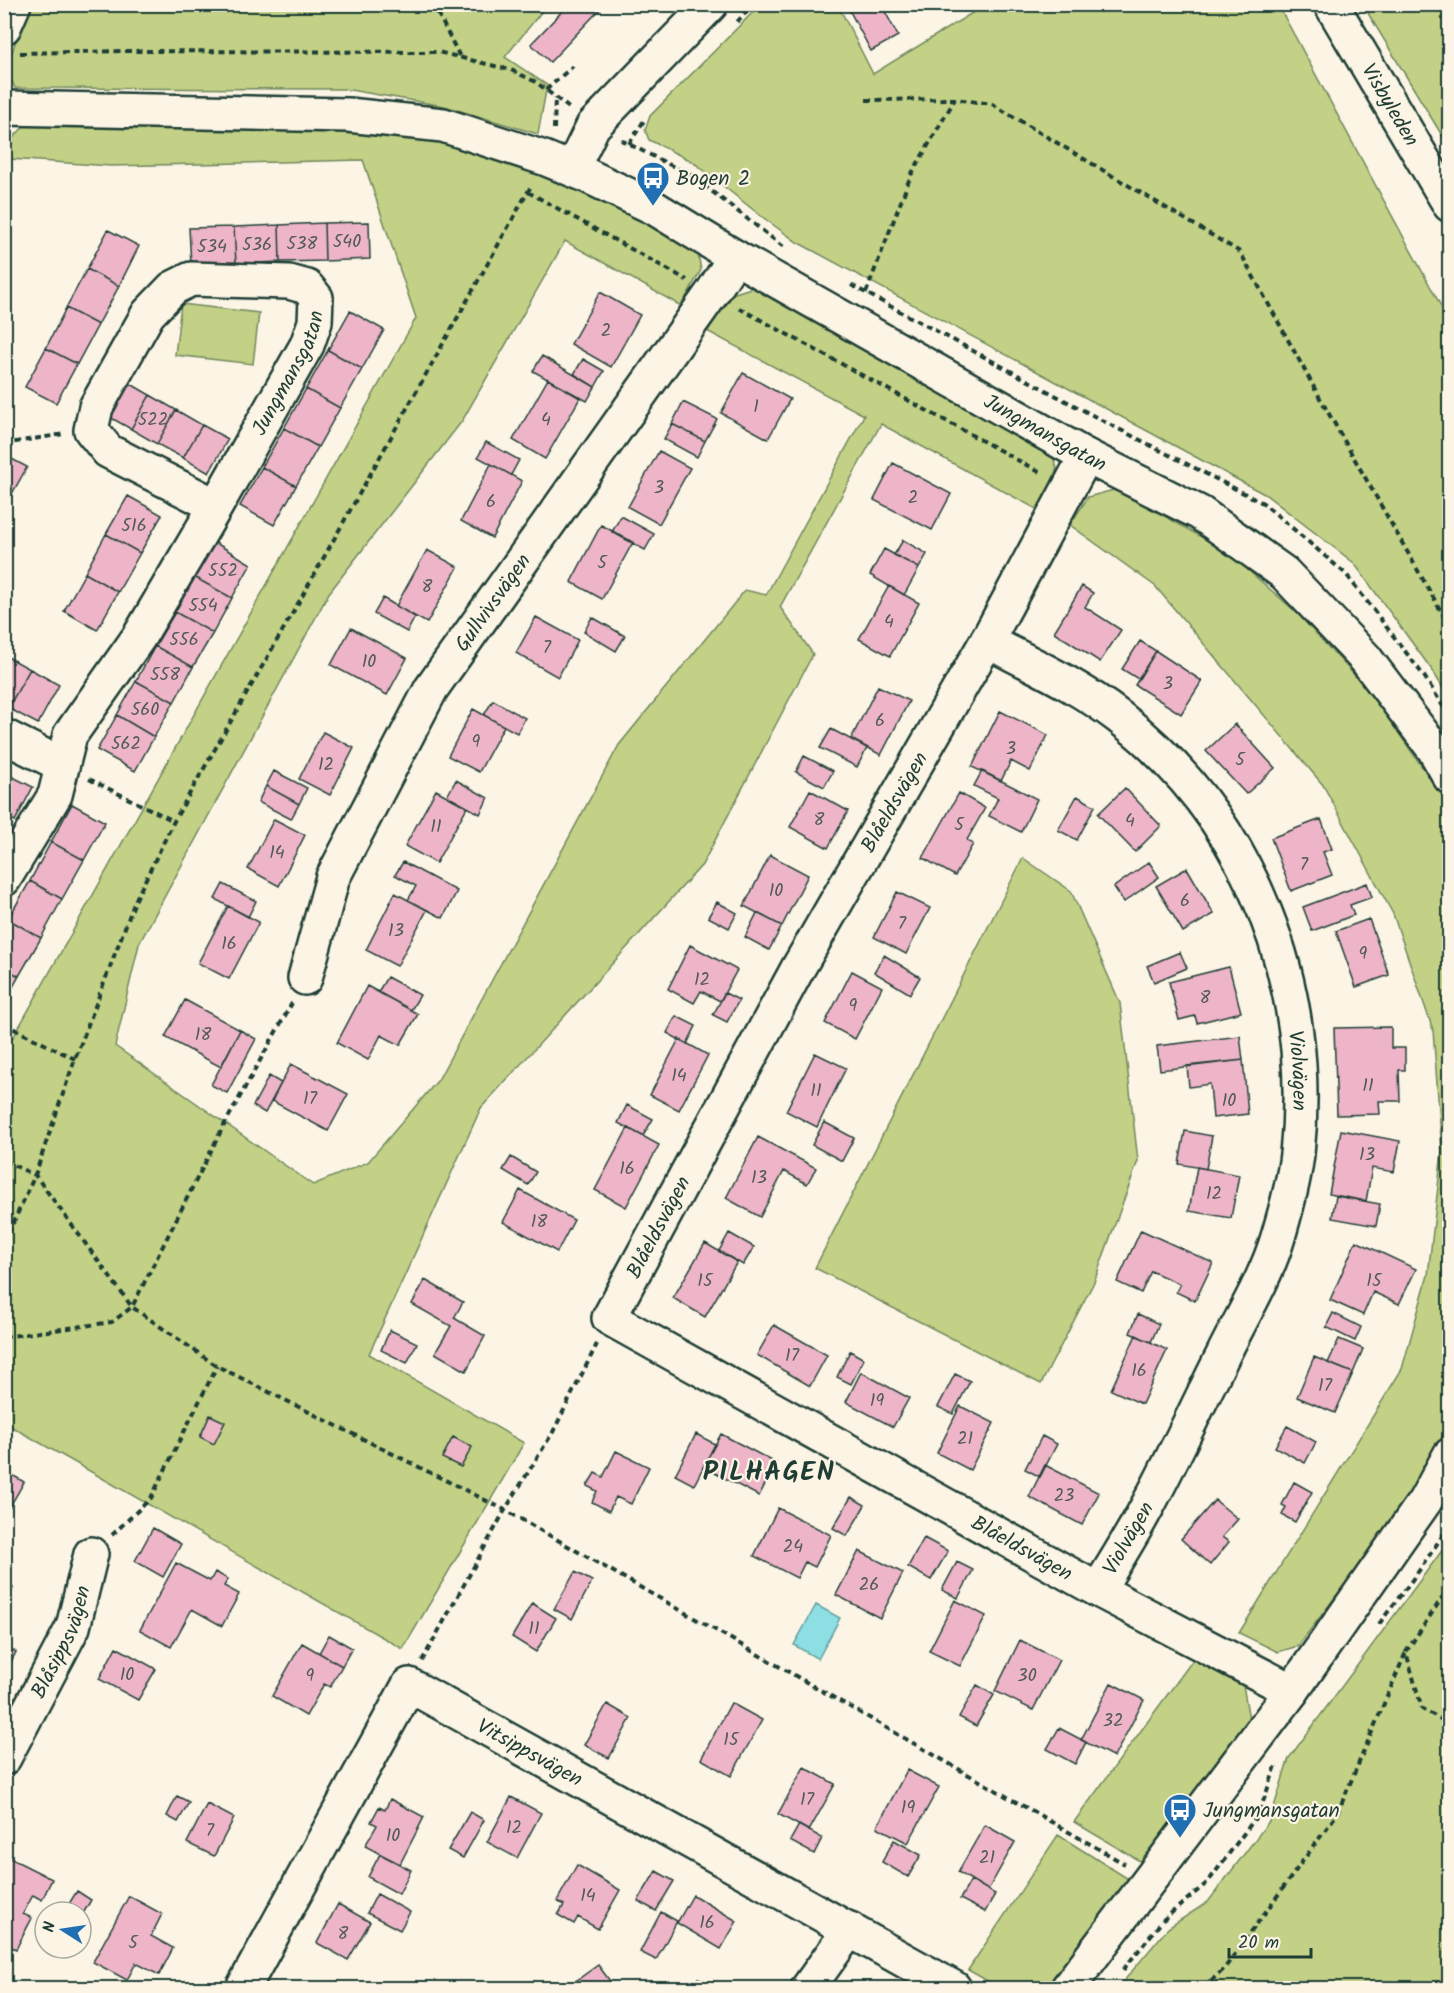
<svg xmlns="http://www.w3.org/2000/svg" width="1454" height="1993" viewBox="0 0 1454 1993" font-family="Kalam,sans-serif">
<style>
.green{fill:#c2d186;stroke:#70875d;stroke-width:1.5}
.water{fill:#8ddfe4;stroke:#619e9e;stroke-width:1.5}
.building{fill:#eeb5c9;stroke:#1f3d34;stroke-width:1.5}
.lines{fill:none;stroke-linecap:round;stroke-linejoin:round}
.minor-casing{stroke:#1f3d34;stroke-width:38}
.secondary-casing{stroke:#1f3d34;stroke-width:38}
.path{stroke:#1f3d34;stroke-width:4;stroke-dasharray:6 4.5;stroke-linecap:butt}
.minor{stroke:#fcf5e5;stroke-width:33}
.secondary{stroke:#fcf5e5;stroke-width:33}
.labels{text-anchor:middle;stroke-width:4.5;stroke-linejoin:round;paint-order:stroke}
.number-label{font-size:18px;fill:#535b59}
.street-label{font-size:21px;fill:#1f3d34;stroke:#fcf5e5}
.poi-label{font-size:21px;fill:#1f3d34;stroke:#fcf5e5;text-anchor:start}
.district-label{font-size:27px;font-weight:bold;letter-spacing:1.5px;fill:#1f3d34;stroke:#fcf5e5}
</style>
<rect width="100%" height="100%" fill="#fcf5e5"/>
<filter id="ink" filterUnits="userSpaceOnUse"><feTurbulence type="fractalNoise" baseFrequency=".0167" numOctaves="2"/><feDisplacementMap in="SourceGraphic" scale="12" xChannelSelector="R" yChannelSelector="G"/><feConvolveMatrix kernelMatrix="1 2 1 2 8 2 1 2 1" color-interpolation-filters="sRGB"/></filter>
<g filter="url(#ink)">
<path class="green" d="M307,4L331,7L339,4L547,5L505,57L547,85L538,134L444,106L344,89L15,88L6,70L28,5Z
M760,5H838L873,74L985,5H1278L1449,321V698L1432,670L1354,563L1266,495L797,242L761,216L693,162L649,140L645,130L650,116Z
M1363,5H1449V147Z
M29,121L321,124L445,137L550,176L697,248L701,270L681,306L565,241L462,421L329,593L139,944L115,1046L313,1185L368,1162L438,1080L619,745L745,590L766,595L864,415L707,331L732,294L760,285L1049,447L1057,468L1040,511L881,424L780,607L813,654L702,865L481,1108L369,1354L524,1443L403,1649L5,1423V1052L416,318L363,160L111,166L10,159V141Z
M181,304L259,313L253,364L175,355Z
M1117,489L1226,551L1295,611L1371,693L1445,800L1449,811V1424L1407,1503L1298,1646L1278,1652L1239,1633L1402,1369L1428,1275L1442,1151L1433,1030L1393,914L1323,785L1155,586L1070,525L1088,497Z
M1023,858L1071,891L1120,1003L1138,1161L1094,1282L1041,1384L815,1268Z
M1449,1541V1988H1118L1168,1928L1208,1902L1270,1820L1289,1758Z
M1195,1657L1243,1685L1249,1719L1143,1863L1074,1822Z
M1058,1835L1130,1880L1047,1988H1000L968,1970Z"/>
<path class="water" d="M816,1605L840,1618L818,1659L794,1645Z"/>
<path class="building" d="M569,4H605L550,62L531,44Z
M846,4H881L898,36L871,51Z
M929,4H946L933,11Z
M369,222L370,259L325,261L324,223Z
M324,223L325,261L280,262L279,225Z
M279,225L280,262L236,264L234,227Z
M234,227L236,264L191,265L189,228Z
M108,230L139,246L119,286L87,269Z
M87,269L119,286L98,325L66,308Z
M600,292L640,315L611,367L571,344Z
M66,308L98,325L77,364L46,348Z
M350,311L384,330L362,369L328,350Z
M46,348L77,364L56,403L25,387Z
M328,350L362,369L340,408L306,389Z
M542,356L595,387L587,401L533,371Z
M583,359L604,371L595,387L574,374Z
M743,373L790,399L768,439L721,413Z
M548,379L580,398L545,459L513,440Z
M124,380L150,395L131,429L104,414Z
M306,389L340,408L318,447L284,428Z
M150,395L176,410L157,444L131,429Z
M683,402L717,419L705,441L672,424Z
M176,410L202,425L183,458L157,444Z
M672,424L705,441L697,457L664,439Z
M202,425L228,439L209,473L183,458Z
M284,428L318,447L296,486L262,467Z
M486,442L519,460L511,475L478,457Z
M659,451L690,468L659,524L628,507Z
M6,456L27,467L4,508V459Z
M893,463L951,494L932,530L874,500Z
M491,464L522,481L492,538L461,521Z
M262,467L296,486L274,525L240,506Z
M128,496L162,515L140,553L106,534Z
M621,516L654,534L645,550L612,532Z
M601,525L633,542L602,599L571,582Z
M106,534L140,553L118,592L85,573Z
M903,540L927,554L919,568L894,555Z
M214,542L251,564L232,598L194,577Z
M884,549L919,568L904,595L870,575Z
M427,550L458,567L427,623L396,606Z
M85,573L118,592L97,630L64,611Z
M194,577L232,598L213,633L175,612Z
M889,586L919,603L890,656L859,639Z
M1082,586L1093,593L1085,607L1121,630L1100,662L1054,632Z
M383,598L415,617L407,632L374,614Z
M175,612L213,633L193,667L155,646Z
M536,617L578,640L558,677L516,653Z
M592,617L625,636L616,651L584,632Z
M351,628L407,658L387,695L331,665Z
M1140,641L1156,651L1138,679L1122,669Z
M155,646L193,667L174,702L136,681Z
M1156,651L1202,681L1181,714L1135,685Z
M4,655L30,669L8,708L4,706Z
M30,669L59,685L38,724L8,708Z
M136,681L174,702L154,737L117,715Z
M878,686L909,701L881,755L851,739Z
M493,700L525,718L517,733L484,715Z
M473,709L504,726L479,772L448,756Z
M1000,711L1048,735L1030,771L1011,761L1001,781L972,767Z
M117,715L154,737L135,771L97,750Z
M1235,724L1275,768L1246,794L1206,751Z
M831,729L867,748L857,767L820,748Z
M323,732L354,748L330,795L299,779Z
M804,756L833,771L824,787L796,772Z
M274,771L307,788L299,804L266,786Z
M982,771L1037,799L1021,832L989,816L998,798L974,786Z
M5,773L33,787L15,821L4,816Z
M456,780L488,798L480,814L447,796Z
M266,786L299,804L291,819L258,802Z
M1125,788L1161,826L1135,852L1098,814Z
M436,790L467,807L436,863L405,846Z
M810,790L848,811L828,848L790,827Z
M959,793L985,808L967,840L973,844L955,876L923,858Z
M1077,796L1095,806L1077,840L1058,830Z
M72,804L105,822L84,860L51,842Z
M274,819L305,835L279,886L248,869Z
M1321,819L1332,849L1323,852L1332,875L1291,891L1271,838Z
M51,842L84,860L62,899L30,881Z
M770,855L808,875L782,926L744,906Z
M403,862L457,891L443,918L408,900L416,886L395,875Z
M1149,862L1159,877L1124,902L1114,887Z
M1187,868L1214,914L1183,932L1156,886Z
M30,881L62,899L41,938L8,919Z
M1367,883L1372,897L1350,905L1354,915L1312,931L1303,907Z
M223,884L256,901L248,917L215,899Z
M897,892L930,908L906,954L874,937Z
M395,893L427,910L397,966L366,950Z
M717,902L737,913L729,928L708,917Z
M228,906L259,922L229,979L198,963Z
M757,913L782,926L769,950L745,937Z
M8,919L41,938L19,976L4,968V925Z
M1369,919L1389,975L1356,987L1336,931Z
M690,945L737,970L720,1001L701,991L694,1003L668,989Z
M1180,952L1187,968L1154,982L1147,966Z
M884,955L920,977L910,994L874,972Z
M1229,967L1241,1012L1197,1023L1195,1016L1179,1020L1169,982Z
M4,968L19,976L4,1003Z
M852,971L882,987L855,1039L825,1023Z
M387,977L420,995L411,1010L378,992Z
M367,986L418,1014L400,1045L381,1035L368,1060L337,1043Z
M725,993L739,1000L727,1022L713,1015Z
M185,1000L240,1030L221,1067L165,1037Z
M676,1016L696,1026L687,1044L667,1033Z
M1391,1027V1048H1405V1070H1399L1400,1101H1379L1380,1114L1337,1115L1334,1028Z
M240,1030L256,1039L227,1093L211,1085Z
M1240,1036L1243,1060L1160,1070L1157,1046Z
M679,1039L708,1055L679,1110L650,1095Z
M815,1053L846,1068L817,1127L786,1111Z
M1243,1060L1248,1114L1213,1118L1210,1084L1189,1087L1187,1066Z
M291,1064L348,1094L328,1131L272,1101Z
M269,1076L281,1083L265,1113L253,1106Z
M627,1105L653,1119L643,1136L618,1123Z
M824,1122L854,1138L842,1161L812,1145Z
M628,1128L659,1145L626,1207L595,1190Z
M1341,1130L1400,1141L1394,1172L1372,1168L1366,1201L1329,1194Z
M1185,1131L1212,1136L1206,1169L1179,1164Z
M758,1137L816,1168L807,1184L784,1171L760,1217L726,1198Z
M511,1157L536,1172L528,1185L503,1170Z
M1197,1167L1239,1175L1231,1218L1189,1211Z
M520,1190L574,1220L557,1252L503,1222Z
M1336,1196L1380,1204L1376,1226L1332,1218Z
M1141,1230L1213,1263L1195,1301L1176,1292L1180,1284L1151,1271L1141,1293L1117,1282Z
M729,1233L754,1247L743,1265L719,1251Z
M1356,1241L1416,1269L1399,1304L1373,1292L1363,1315L1330,1300Z
M705,1243L737,1262L705,1317L673,1298Z
M425,1280L463,1302L454,1318L485,1336L466,1371L435,1353L451,1326L412,1304Z
M1333,1313L1361,1327L1355,1341L1326,1327Z
M1138,1314L1159,1324L1151,1342L1130,1333Z
M774,1325L827,1355L810,1386L757,1355Z
M390,1330L417,1343L407,1363L381,1350Z
M1136,1335L1167,1350L1142,1404L1111,1390Z
M1339,1339L1363,1349L1353,1373L1328,1363Z
M850,1351L864,1359L851,1384L837,1377Z
M1314,1357L1353,1373L1335,1413L1297,1397Z
M861,1372L909,1398L893,1427L846,1402Z
M955,1374L970,1381L953,1414L938,1407Z
M960,1406L994,1423L970,1470L937,1453Z
M210,1415L225,1422L214,1444L200,1437Z
M1287,1426L1316,1442L1305,1463L1275,1447Z
M696,1434L715,1444L694,1485L675,1475Z
M721,1434L776,1463L759,1496L703,1467Z
M1042,1436L1057,1444L1040,1477L1025,1469Z
M453,1437L472,1447L461,1467L442,1458Z
M616,1451L649,1467L631,1504L616,1497L609,1511L592,1502L597,1491L587,1486L595,1473L603,1477Z
M1045,1465L1099,1493L1082,1525L1029,1497Z
M4,1470L24,1482L5,1515H4Z
M1294,1482L1312,1492L1295,1522L1282,1515L1286,1507L1282,1505Z
M851,1497L865,1505L847,1536L833,1528Z
M1215,1500L1238,1519L1222,1537L1229,1542L1210,1565L1181,1539Z
M778,1508L831,1535L815,1567L805,1562L797,1578L754,1556Z
M153,1528L181,1544L163,1577L135,1561Z
M924,1538L948,1551L931,1580L908,1567Z
M859,1551L903,1573L880,1618L836,1595Z
M957,1562L973,1570L958,1598L942,1590Z
M176,1563L210,1581L215,1572L228,1579L224,1586L239,1594L222,1626L192,1609L171,1647L140,1630Z
M575,1572L592,1581L572,1619L554,1609Z
M4,1584L13,1588L4,1605Z
M955,1600L986,1616L960,1666L929,1651Z
M532,1603L556,1618L536,1652L512,1637Z
M329,1635L352,1648L342,1666L319,1653Z
M1020,1640L1059,1660L1033,1710L995,1691Z
M302,1643L342,1666L330,1687L324,1684L306,1716L272,1696Z
M4,1645L16,1652L8,1668L4,1666Z
M116,1647L156,1669L138,1700L99,1679Z
M1111,1683L1144,1700L1114,1757L1081,1740Z
M977,1685L994,1695L976,1726L959,1717Z
M731,1703L762,1720L731,1776L701,1759Z
M607,1704L631,1718L609,1758L584,1745Z
M1059,1728L1086,1742L1075,1764L1047,1749Z
M804,1767L835,1784L809,1831L778,1814Z
M907,1770L939,1787L908,1843L877,1827Z
M177,1796L189,1802L178,1822L167,1816Z
M511,1797L541,1813L517,1858L487,1842Z
M390,1799L424,1817L400,1864L365,1846L377,1825L371,1822L379,1807L385,1810Z
M207,1804L234,1818L214,1856L187,1843Z
M470,1812L484,1820L463,1858L448,1850Z
M799,1825L822,1838L814,1854L790,1841Z
M985,1825L1015,1842L988,1890L958,1872Z
M894,1840L921,1855L908,1877L882,1862Z
M380,1854L411,1870L399,1894L368,1877Z
M4,1855L52,1879L42,1900L33,1895L23,1914L32,1918L16,1949L4,1944Z
M577,1865L620,1890L598,1929L578,1917L574,1924L558,1915L564,1905L557,1901Z
M656,1871L674,1881L656,1911L638,1901Z
M971,1880L995,1894L985,1912L960,1899Z
M77,1891L91,1900L81,1917V1912H68L65,1910Z
M377,1894L410,1912L400,1930L367,1913Z
M693,1895L737,1921L721,1949L677,1923Z
M129,1896L162,1914L151,1936L173,1948L159,1975L136,1963L127,1980L93,1962Z
M338,1904L370,1922L348,1960L317,1943Z
M661,1912L677,1921L656,1960L640,1952Z
M598,1965L610,1981L600,1988H566Z
M698,1978L717,1988H692Z"/>
<g class="lines">
<g class="minor-casing">
<g id="minor">
<path d="M4,27L14,4"/>
<path id="s1" d="M4,108L348,115L443,125L544,158L588,176L653,207L735,257L1086,456L1200,513L1284,573L1365,658L1434,749L1450,777"/>
<path d="M572,169L593,126L711,4"/>
<path id="s2" d="M1086,456L987,641L797,970L609,1318L1098,1590L1292,1691"/>
<path id="s3" d="M987,641C1031,664 1079,686 1119,717C1253,821 1315,988 1297,1154C1294,1181 1286,1210 1278,1237C1266,1278 1242,1316 1223,1355C1198,1405 1174,1457 1147,1507C1132,1535 1115,1562 1098,1590"/>
<path d="M4,736L62,765"/>
<path id="s4" d="M4,879L55,795L70,735L139,637L216,506L307,345L315,322L316,298L307,287L289,282L191,279L173,288L148,314L96,407L91,430L108,451L216,506"/>
<path id="s5" d="M305,978L333,877L431,689L712,293L735,257"/>
<path id="s6" d="M4,1758L73,1627L91,1554"/>
<path id="s7" d="M243,1988L409,1685L954,1988"/>
<path d="M808,1988L850,1929"/>
<path d="M1068,1988L1292,1691L1425,1501L1450,1455"/>
</g>
</g>
<g class="secondary-casing">
<g id="secondary">
<path id="s8" d="M1331,4L1450,205"/>
</g>
</g>
<path class="path" d="M433,4L460,57
M737,22L753,4
M20,53L127,51L438,52L511,70L536,82L569,108
M546,90L573,66
M866,100L955,99L992,104L1240,252L1316,391L1450,627
M554,129L555,97
M621,140L692,176L785,248
M629,144L645,119
M528,192L687,280
M851,285L1105,422L1263,503L1346,574L1424,676L1448,714
M866,293L911,175L955,99
M739,308L1043,474
M4,444L64,434
M89,779L174,821
M4,1024L75,1059
M4,1161L35,1175L132,1307L217,1366L505,1510L1125,1864
M4,1243L35,1175L75,1059L135,901L174,821L304,593L531,186
M4,1337L112,1322L132,1307L222,1129L292,1003
M112,1535L151,1498L217,1366
M1450,1586L1406,1652L1422,1709L1450,1724
M1379,1624L1421,1568L1450,1524
M422,1661L505,1510L553,1432L597,1344
M1123,1970L1163,1920L1208,1882L1259,1813L1277,1763
M1203,1988L1224,1969L1337,1814L1406,1652"/>
<use href="#minor" class="minor"/>
<use href="#secondary" class="secondary"/>
</g>
</g>
<defs>
<g id="bus-pin" transform="scale(1.725)"><path d="M0 17L-7.5 6A9.5 9.5 0 1 1 7.5 6Z" fill="#1f6fb2" stroke="#fcf5e5"/><path d="M-5-6H5V4H4V6H2V4H-2V6H-4V4H-5ZM-3.5-4V0h7V-4ZM-3.5 1.2v1.5H-2V1.2ZM2 1.2v1.5H3.5V1.2Z" fill="#fff"/></g>
</defs>
<g fill-rule="evenodd">
<use href="#bus-pin" x="653" y="178"/>
<use href="#bus-pin" x="1180" y="1810"/>
</g>
<g class="labels">
<g class="number-label">
<text x="347" y="247">540</text>
<text x="302" y="249">538</text>
<text x="257" y="250">536</text>
<text x="212" y="252">534</text>
<text x="606" y="336">2</text>
<text x="756" y="412">1</text>
<text x="153" y="425">522</text>
<text x="546" y="425">4</text>
<text x="659" y="493">3</text>
<text x="913" y="503">2</text>
<text x="491" y="507">6</text>
<text x="134" y="531">516</text>
<text x="602" y="568">5</text>
<text x="223" y="576">552</text>
<text x="427" y="592">8</text>
<text x="203" y="611">554</text>
<text x="889" y="627">4</text>
<text x="184" y="645">556</text>
<text x="547" y="653">7</text>
<text x="369" y="667">10</text>
<text x="165" y="680">558</text>
<text x="1168" y="689">3</text>
<text x="145" y="715">560</text>
<text x="880" y="726">6</text>
<text x="476" y="747">9</text>
<text x="126" y="749">562</text>
<text x="1011" y="754">3</text>
<text x="1240" y="765">5</text>
<text x="326" y="770">12</text>
<text x="819" y="825">8</text>
<text x="1130" y="826">4</text>
<text x="959" y="830">5</text>
<text x="436" y="832">11</text>
<text x="277" y="858">14</text>
<text x="1304" y="870">7</text>
<text x="776" y="896">10</text>
<text x="1185" y="906">6</text>
<text x="902" y="929">7</text>
<text x="396" y="936">13</text>
<text x="229" y="949">16</text>
<text x="1363" y="959">9</text>
<text x="702" y="985">12</text>
<text x="1205" y="1003">8</text>
<text x="853" y="1011">9</text>
<text x="203" y="1040">18</text>
<text x="679" y="1081">14</text>
<text x="1368" y="1091">11</text>
<text x="816" y="1096">11</text>
<text x="310" y="1104">17</text>
<text x="1229" y="1106">10</text>
<text x="1367" y="1160">13</text>
<text x="627" y="1174">16</text>
<text x="759" y="1183">13</text>
<text x="1214" y="1199">12</text>
<text x="539" y="1227">18</text>
<text x="705" y="1286">15</text>
<text x="1374" y="1286">15</text>
<text x="792" y="1361">17</text>
<text x="1139" y="1376">16</text>
<text x="1325" y="1391">17</text>
<text x="877" y="1406">19</text>
<text x="965" y="1444">21</text>
<text x="1064" y="1501">23</text>
<text x="793" y="1552">24</text>
<text x="869" y="1590">26</text>
<text x="534" y="1634">11</text>
<text x="127" y="1680">10</text>
<text x="310" y="1681">9</text>
<text x="1027" y="1681">30</text>
<text x="1113" y="1726">32</text>
<text x="731" y="1745">15</text>
<text x="807" y="1805">17</text>
<text x="908" y="1813">19</text>
<text x="514" y="1833">12</text>
<text x="210" y="1836">7</text>
<text x="393" y="1841">10</text>
<text x="987" y="1863">21</text>
<text x="588" y="1901">14</text>
<text x="707" y="1928">16</text>
<text x="343" y="1939">8</text>
<text x="133" y="1948">5</text>
</g>
<g class="street-label">
<text dy="7" stroke="none"><textPath href="#s8" startOffset="117">Visbyleden</textPath></text>
<text dy="7" stroke="none"><textPath href="#s4" startOffset="584">Jungmansgatan</textPath></text>
<text dy="7" stroke="none"><textPath href="#s1" startOffset="1118">Jungmansgatan</textPath></text>
<text dy="7" stroke="none"><textPath href="#s5" startOffset="423">Gullvivsvägen</textPath></text>
<text transform="translate(894 802) rotate(-60)" y="7">Blåeldsvägen</text>
<text dy="7" stroke="none"><textPath href="#s3" startOffset="562">Violvägen</textPath></text>
<text transform="translate(658 1227) rotate(-62)" y="7">Blåeldsvägen</text>
<text transform="translate(1128 1538) rotate(-60)" y="7">Violvägen</text>
<text dy="7" stroke="none"><textPath href="#s2" startOffset="1458">Blåeldsvägen</textPath></text>
<text dy="7" stroke="none"><textPath href="#s6" startOffset="130">Blåsippsvägen</textPath></text>
<text dy="7" stroke="none"><textPath href="#s7" startOffset="484">Vitsippsvägen</textPath></text>
</g>
<g class="poi-label">
<text x="676" y="185">Bogen 2</text>
<text x="1203" y="1817">Jungmansgatan</text>
</g>
<g class="district-label">
<text x="769" y="1480">PILHAGEN</text>
</g>
</g>
<rect width="1454" height="1993" fill="none" stroke="#fcf5e5" stroke-width="24"/>
<rect x="12" y="12" width="1430" height="1969" fill="none" stroke="#1f3d34" stroke-width="2" filter="url(#ink)"/>
<g transform="translate(63 1930) rotate(282)"><circle r="28" fill="#fcf5e5" stroke="#a4ab9e" stroke-width="1.5"/>
<path d="M0-4.5L10 22L0 15L-10 22Z" fill="#1f6fb2"/>
<text y="-9" font-size="16" font-weight="bold" text-anchor="middle" fill="#1f3d34">N</text>
</g>
<path d="M1229 1948v9h82v-9" fill="none" stroke="#1f3d34" stroke-width="3"/>
<text x="1238" y="1948" font-size="18" fill="#1f3d34" stroke="#fcf5e5" stroke-width="4.5" paint-order="stroke">20 m</text>
</svg>
